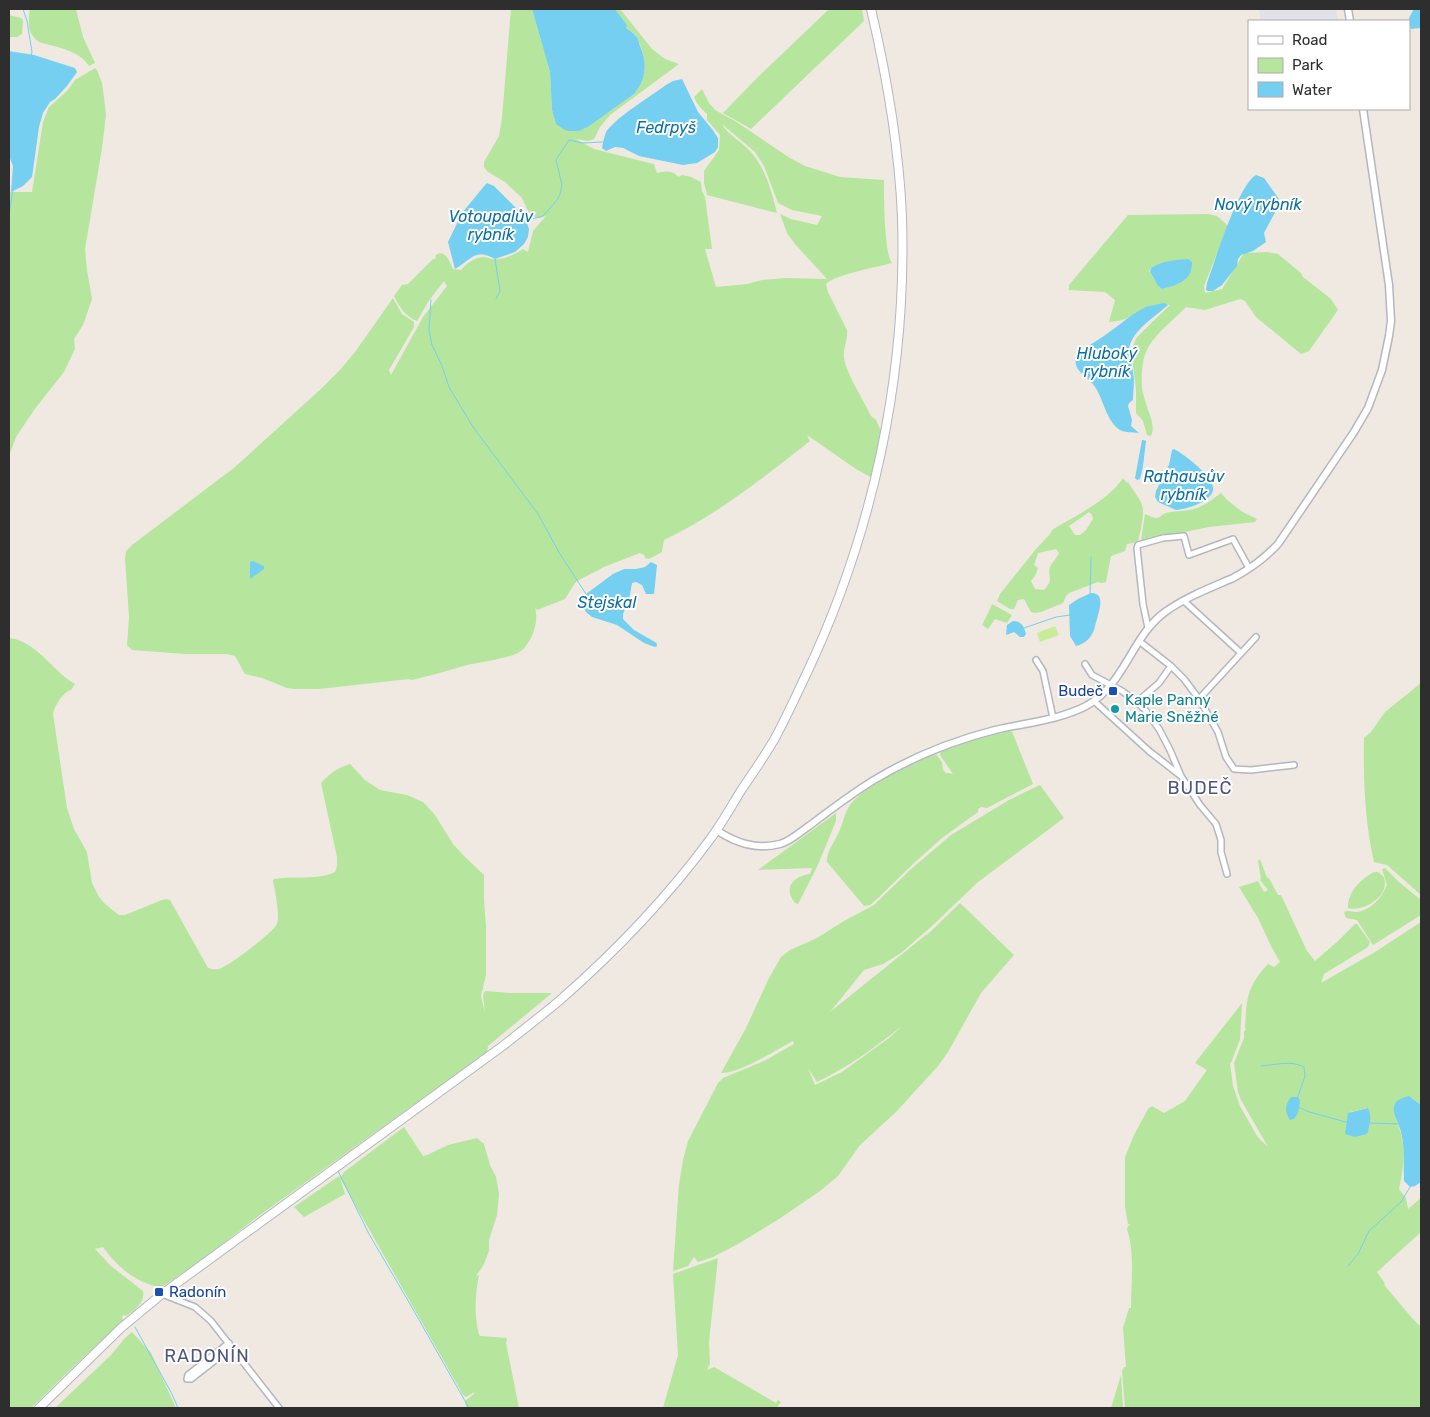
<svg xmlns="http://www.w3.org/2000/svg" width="1430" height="1417" viewBox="0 0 1430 1417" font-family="Rubik,sans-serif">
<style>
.industrial{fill:#e3e1e8}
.green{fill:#b6e59e;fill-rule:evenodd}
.pitch{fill:#c9ec9a}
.water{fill:#75cff0}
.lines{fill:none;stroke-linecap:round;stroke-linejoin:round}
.stream{stroke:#75cff0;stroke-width:1}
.minor-casing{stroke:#b4b7c1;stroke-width:8}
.tertiary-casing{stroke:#b4b7c1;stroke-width:9}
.secondary-casing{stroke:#b4b7c1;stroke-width:10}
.minor{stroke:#fff;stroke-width:5}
.tertiary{stroke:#fff;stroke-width:6}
.secondary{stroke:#fff;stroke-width:8}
.transit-dot{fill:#1a4fb4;stroke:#fff;stroke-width:2}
.culture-dot{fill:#0f9aa8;stroke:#fff;stroke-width:2}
.labels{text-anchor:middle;stroke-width:4;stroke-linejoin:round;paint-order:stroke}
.transit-label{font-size:15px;fill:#164399;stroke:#fff;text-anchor:end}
.culture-label{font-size:15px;fill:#0d838f;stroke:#fff;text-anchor:start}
.water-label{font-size:16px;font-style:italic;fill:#0d6fa3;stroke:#fff}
.quarter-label{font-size:18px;letter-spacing:1px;fill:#4d5680;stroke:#fff}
</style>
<rect width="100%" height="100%" fill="#efe9e1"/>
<path class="industrial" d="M1259,9H1336L1338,21H1261Z"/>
<path class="green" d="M30,9H76L83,37L95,63L89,66C79,50 56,47 39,42C27,34 28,22 30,9Z
M511,9H532L550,72L552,110L556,124L579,131L588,127L634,94C646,80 648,63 640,45C639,42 638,37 635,34C633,32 628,29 625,27L627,25L615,9H620L652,49L665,59L679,64L610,115L600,127L594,139L588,141L576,139L594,149L654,164L657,173C664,171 674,170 678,177L682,175L691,177L701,182L702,191L705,197L712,249H705L716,287L747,284L762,280L786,278L827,279L795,244L787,233L780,214L791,219L817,225L822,216L792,210L778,203L764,166L755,152L722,124C728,135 741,141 750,151C765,167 772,192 777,213L707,195L704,183V171L719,150L720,135L707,120V114C701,108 697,105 694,97L702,89L709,103L715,110L735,121L790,158L805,166L840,177L884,180C884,195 884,253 892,263C877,267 834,275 826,284L828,292L847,330C848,339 843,348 844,358C846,373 864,401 871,416L876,420L881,431L872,478L856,469L807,435L810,441C764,477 717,515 664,540L662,552L649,559L645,558L644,555L640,553L604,567L579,580L575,583L565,599L537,610L535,608C539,621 533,640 522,650C513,659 478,662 464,666C446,671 429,676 412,680L409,679L319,689H294L287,688L262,678L245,674L235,656L227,654H185L132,650L127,645L129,617L125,559L126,551L132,545L235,467L323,387L340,370L355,352L393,298L402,314L414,322V327L389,370L391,375L423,317L447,286L444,281L428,302L417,321C405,316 400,308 394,296L402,285L408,284L433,259H435L436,258L435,256C444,247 450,262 453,269L461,270C467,263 475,257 485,257C489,258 492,260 497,259C506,259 515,254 523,249L528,252L533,231L546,216L539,218L532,216L528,211L522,198L505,182L488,172L484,167V162L499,136L502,118Z
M829,9H862L864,21L751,129L723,113L756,79Z
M9,15L21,18L23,20L22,34L17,37H9Z
M95,68L97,70L102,83L104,97L106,115L102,148L85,249L87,270L92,299L83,325L74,339L75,349L64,372L34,410L16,437L9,456V192H32L43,122L49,107L67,91L75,80Z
M1208,214L1217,216L1228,226L1204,286L1205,293L1222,289L1244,253L1267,252L1278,254L1301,273L1303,277L1331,299L1338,310L1309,351L1301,354L1256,317L1245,301L1240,299L1205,310L1186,307C1174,320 1158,331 1149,346C1142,357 1141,375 1142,388C1143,395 1146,403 1148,410C1151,417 1155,429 1151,436L1147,435L1143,421L1136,413V389L1131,350L1137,337L1170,305C1150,301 1141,312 1125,319C1120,321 1115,321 1109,322L1115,300L1105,292L1069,290V285L1128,215ZM1192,262C1193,281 1177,285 1162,289L1158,286L1149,271L1151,268Z
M1123,478L1127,483L1128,482C1132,489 1137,495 1141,502C1146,514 1140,530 1138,542L1127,544L1125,551L1111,556L1106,582L1101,583L1098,582L1069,593L1066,596L1063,603L1041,612L1035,613L1031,612L1024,599L1018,600L1014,609H1010L997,601L1000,594L1036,549L1051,533L1052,530C1075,516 1109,500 1123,478ZM1089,512L1092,515L1093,519L1086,530L1080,535H1075L1069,526ZM1056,549L1059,553C1057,558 1052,562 1050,567C1047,579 1055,578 1044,590L1035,589L1031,581L1035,576L1038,568L1034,565L1038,553Z
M1221,493C1231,505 1243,513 1257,519L1255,522L1209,527L1141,541L1145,514C1163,523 1157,514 1170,512C1178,511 1186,511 1194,509C1204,506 1213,499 1221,493Z
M992,604L1012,615L1007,623L995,619L988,629L982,625L990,609Z
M9,638C37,641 52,671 75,684L71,690C63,692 55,705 53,714L67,808L74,829L87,852L92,883L99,897L105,904L119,915H125L162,900L167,899L170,900L208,968C212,969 215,970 219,969C229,966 274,932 277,924C280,916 275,890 273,881L274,879C294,875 317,881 335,872L337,866V857L321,783C330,773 337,768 350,764L365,780L380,790L407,795L423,802L435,815L453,844L464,856L484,875V900L486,927V975L481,996L485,1013L483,995L484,992L486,991L511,993H552L488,1046L487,1052L260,1215L207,1256L162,1287C138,1285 116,1266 103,1247L95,1249L111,1266L143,1291C145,1303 135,1310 126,1316L123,1315L122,1317L123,1320L118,1325L71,1369L31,1408H9Z
M1421,683V895L1387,865L1374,862C1365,823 1363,778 1364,738L1371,732L1385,712Z
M1009,731L1012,732L1013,734L1033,784L987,808L981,807L978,809V812L942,838L913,864L878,898L870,905L864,906L827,862C826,853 834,842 838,834C843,825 844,813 850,805C861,788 914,763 933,755L936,754L942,762L943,770L946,773H949L953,774L940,755V753L942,751L981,738Z
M1040,785L1064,818L978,882L932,926L901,953L883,964L864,970L830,1012L927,934V935L960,903L1014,955L981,993L948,1052L938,1066L896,1112L860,1145L838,1176L820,1191L779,1219L738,1244L713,1257L698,1262L694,1257L688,1266L673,1271L679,1184L683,1160L688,1141L718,1083L723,1078L764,1061L794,1044L793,1041C774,1051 741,1073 721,1073L746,1028L769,978L781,957L790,950L817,938L844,921L874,905L910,870L951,835L1009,800ZM903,1025L889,1038L842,1072L815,1085L808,1068L817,1082C848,1067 876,1047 903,1025Z
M836,813V821L817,867L798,904L795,903C793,900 790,896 790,892C788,881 801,875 810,874L812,868L758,870Z
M1260,859L1267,878H1269L1278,895H1281L1307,951L1315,961L1337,942L1355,924H1357L1370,942L1368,947L1324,974L1321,983L1375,952L1421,922V1105L1412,1098L1395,1117C1407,1145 1405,1160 1399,1189L1406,1198L1408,1209L1421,1198V1232L1377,1272L1384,1282L1385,1286L1412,1318L1421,1327V1408H1125L1122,1371L1124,1367H1126L1123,1328L1129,1308H1131C1131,1282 1135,1253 1127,1229L1128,1226L1131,1225L1128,1224L1125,1207V1157L1134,1135L1148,1109L1152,1106L1164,1113L1185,1101L1207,1070L1195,1063L1242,1003L1240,1039L1231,1063H1230L1233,1086L1240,1106L1257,1136L1268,1147L1241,1100L1238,1092L1234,1063L1244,1038V1031L1246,1030L1245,1028C1247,998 1246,988 1268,964L1274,967L1280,962L1271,946L1258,918L1239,887L1258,881L1264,892L1268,890L1260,880L1261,879L1258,861ZM1367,1108L1370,1122L1369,1130L1350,1112Z
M1385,868L1399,882L1421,900V915L1373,945L1357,920L1346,918L1344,912C1349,910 1351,912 1356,912C1371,911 1382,897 1387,885L1382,869Z
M1374,872H1378L1383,876C1384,878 1385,881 1385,883C1385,899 1362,912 1348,908C1348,891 1360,880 1374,872Z
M404,1127L423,1156L427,1155L448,1145L477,1138L484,1144L490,1165L496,1177L499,1194L497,1215L489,1240V1251L483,1266L476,1276L479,1275C475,1294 474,1315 479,1335L481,1336L507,1338L506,1343L519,1408H466L465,1401L474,1394V1391L473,1393L466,1397L463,1395L340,1178L345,1194L304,1217L294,1207L339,1176L340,1178L344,1172Z
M718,1258L709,1342L710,1365H709L707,1370L714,1367L776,1403L778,1400L781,1402L778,1406V1408H663L678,1355L673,1274Z
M132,1332L151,1353L176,1408H55L111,1355L125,1338Z
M1121,1375L1123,1408H1111Z"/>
<path class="pitch" d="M1055,626L1059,635L1040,642L1037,633Z"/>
<path class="water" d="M532,9H615L627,25L626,28C629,30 633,32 635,35C638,37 639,42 640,46C648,63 646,80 634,94L588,127L579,131H569L565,130L556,124L552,110L550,72Z
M1414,9H1421V28L1411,29C1407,20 1409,17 1414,9Z
M9,51L34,55L75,68L77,72L67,86L55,99L50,102L43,113L39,127L32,177L23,186L11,192L13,166L9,156Z
M682,79L698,112L712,129L718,138V147L715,152L697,163L683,165L639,156L623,148L615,147L606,151L602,148C603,143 604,137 606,132C615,118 651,96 666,85L673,81Z
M1256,175L1264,178L1279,199L1280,203L1264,233L1266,242L1253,251L1241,255L1238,259L1237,266L1222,285L1213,291H1207L1206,289L1207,283C1215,261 1238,185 1256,175Z
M487,183L494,186L525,217L529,229L528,237L524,244L515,252L495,259C475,248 471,260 455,269L448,242L462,213L485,185Z
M1188,259L1192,262C1193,281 1177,285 1162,289L1158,286L1150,272L1151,268C1162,261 1175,260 1188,259Z
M1165,303L1168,305C1155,317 1132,330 1129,349C1128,357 1132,364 1133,372C1135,382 1133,390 1133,400L1129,403L1128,406L1132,420L1131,426L1139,433C1133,432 1125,433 1120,430C1106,421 1104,400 1095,387C1091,379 1073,371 1076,360C1080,349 1099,340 1108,333C1121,324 1131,314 1146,307C1152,305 1159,304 1165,303Z
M1142,440H1144L1146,441L1143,466L1140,479L1137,480L1135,478Z
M1174,449C1184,454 1212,476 1213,487C1215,501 1187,509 1176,510L1158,502L1155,497L1156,491L1169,465L1172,450Z
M253,561L264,566V569L250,579V562Z
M651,562L657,565L654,594H646L642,585L636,582L632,583L629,600L623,614V619L634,630L655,642L657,644V646L655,647L644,643L617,625L592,617L587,613L579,603L580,599L586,594L613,574L624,569H636L645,567Z
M1091,593C1106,593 1099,610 1097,619C1095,624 1095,630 1092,634C1089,640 1082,645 1076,646L1070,636L1069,605L1078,599Z
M1013,621C1021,621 1024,626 1026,634L1024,637H1020L1014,632L1006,635L1007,625Z
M1409,1096L1421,1105V1182L1415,1186L1410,1187L1404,1181C1403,1162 1406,1145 1399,1126C1397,1120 1393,1114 1394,1107C1395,1100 1402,1098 1409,1096Z
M1291,1097H1298L1300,1100L1298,1113L1294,1119L1290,1120C1284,1111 1285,1105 1291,1097Z
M1368,1108C1372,1116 1370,1127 1367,1134L1355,1137L1345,1134L1348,1113Z"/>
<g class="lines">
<path class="stream" d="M23,9L27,21L32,52L31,56
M9,214L13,190
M525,221L543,216L557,200L560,194L562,185L556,160L569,140L582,143L603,142
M495,259L500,291L496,299
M431,300L429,330L432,345L442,366L449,387L473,427L538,514L560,554L586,594
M1090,595L1091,557
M1024,628L1056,617L1070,615
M1261,1066C1274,1065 1292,1060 1304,1067L1305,1076L1297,1099
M1298,1107L1309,1112L1346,1122
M1370,1123L1399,1124
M338,1171L369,1234L410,1304L469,1408
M1348,1266L1358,1254L1369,1231L1401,1202L1410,1187
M135,1327L172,1394L178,1408"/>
<g class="minor-casing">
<path id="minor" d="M1184,601L1241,653
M1148,628L1143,604L1137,548L1138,545L1163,538L1184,536L1189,555L1233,539L1249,568
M1139,641L1171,666L1184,679L1199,699L1218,732L1226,757L1234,769L1251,770L1294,765
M1036,660L1043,671L1053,718
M1085,664L1092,675L1122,691L1137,702L1146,711L1159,729L1170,750L1181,776L1200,805L1216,824L1221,840V852L1227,874
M1199,699L1256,637
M1094,701L1149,751L1181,776
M1137,702L1159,683L1171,666
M162,1294L195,1307L211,1321L279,1408
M229,1343L188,1375L187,1379H191L232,1347"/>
</g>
<g class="tertiary-casing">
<path id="tertiary" d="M1348,9L1350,21
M716,830C736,843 756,850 780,844C791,841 800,832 809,826C830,810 851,794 874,780C912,757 952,741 995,730C1025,723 1059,720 1086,706C1125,685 1131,637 1165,612C1186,597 1210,588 1233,578C1250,569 1265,558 1278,544L1354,432L1368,408L1382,370L1389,336L1391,321L1389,285L1363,109"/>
</g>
<g class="secondary-casing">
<path id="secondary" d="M39,1408L121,1328L162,1294L504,1045C523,1030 541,1016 559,1001C615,952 667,898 711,838C722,823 732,805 742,789C753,773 764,757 774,740C785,720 795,698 805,677C873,534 907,376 902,217C899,147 887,77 871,9"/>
</g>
<use href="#minor" class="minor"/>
<use href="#tertiary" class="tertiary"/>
<use href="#secondary" class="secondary"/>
</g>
<g class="transit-dot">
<rect x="1108" y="686" width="10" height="10" rx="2.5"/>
<rect x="154" y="1287" width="10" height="10" rx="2.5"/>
</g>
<circle class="culture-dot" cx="1115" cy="709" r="5"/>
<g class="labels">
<g class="transit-label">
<text x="1103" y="696">Budeč</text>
<text x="169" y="1297" text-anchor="start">Radonín</text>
</g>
<g class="culture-label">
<text x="1125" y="705">Kaple Panny<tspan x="1125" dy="17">Marie Sněžné</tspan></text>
</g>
<g class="water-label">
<text x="666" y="133">Fedrpyš</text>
<text x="1258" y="210">Nový rybník</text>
<text x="491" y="222">Votoupalův<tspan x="491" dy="18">rybník</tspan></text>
<text x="1107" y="359">Hluboký<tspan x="1107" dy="18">rybník</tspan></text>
<text x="1184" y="482">Rathausův<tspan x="1184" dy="18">rybník</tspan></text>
<text x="607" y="608">Stejskal</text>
</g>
<g class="quarter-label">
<text x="1200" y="794">BUDEČ</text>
<text x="207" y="1362">RADONÍN</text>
</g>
</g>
<rect width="1430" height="1417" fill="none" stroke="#2e2e2e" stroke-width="20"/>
<rect x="1248" y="20" width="162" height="90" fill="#ffffff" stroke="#ababab"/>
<rect x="1258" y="36" width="25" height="8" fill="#ffffff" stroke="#ababab"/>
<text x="1292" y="45" font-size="15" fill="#2e2e2e">Road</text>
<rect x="1258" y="58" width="25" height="15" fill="#b6e59e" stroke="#ababab"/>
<text x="1292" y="70" font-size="15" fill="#2e2e2e">Park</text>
<rect x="1258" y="82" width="25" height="15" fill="#75cff0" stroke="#ababab"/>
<text x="1292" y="95" font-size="15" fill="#2e2e2e">Water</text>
</svg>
